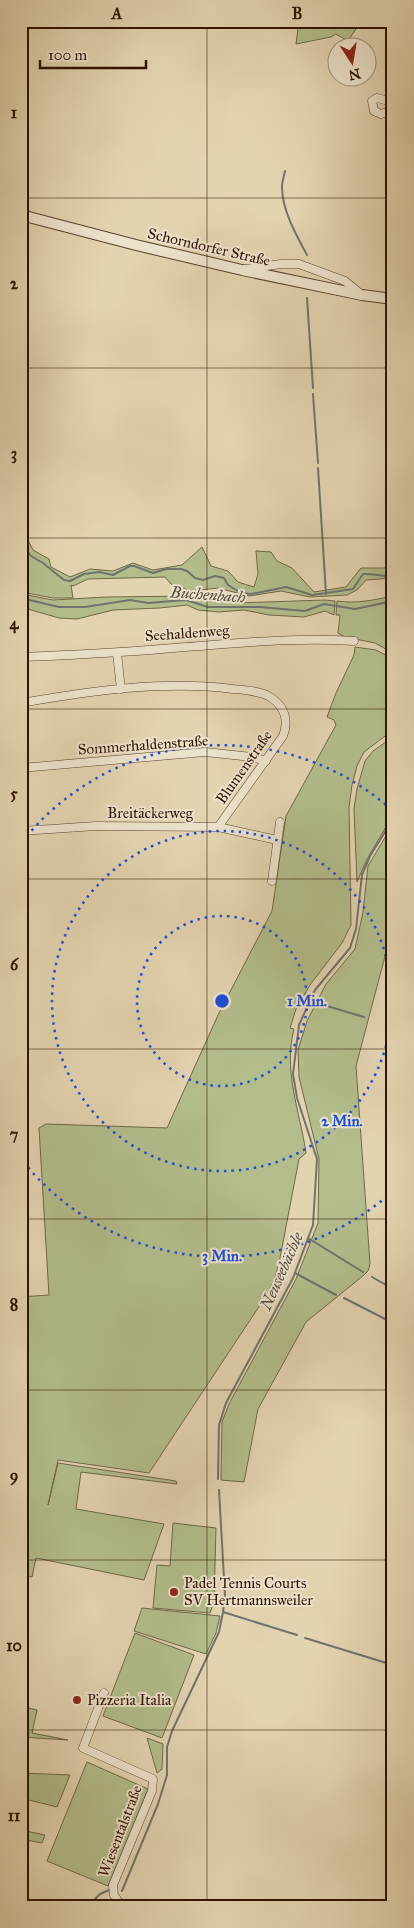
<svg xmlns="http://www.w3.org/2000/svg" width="414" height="1928" viewBox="0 0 414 1928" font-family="'IM FELL Great Primer',serif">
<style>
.green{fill:#b3bd8c;stroke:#706846}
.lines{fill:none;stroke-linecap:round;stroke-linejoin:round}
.stream{stroke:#6f746e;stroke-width:2}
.minor-casing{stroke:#5b422c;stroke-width:9}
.tertiary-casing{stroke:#5b422c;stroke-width:12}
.minor{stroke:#ede3cc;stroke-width:8}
.tertiary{stroke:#ede3cc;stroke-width:10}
.grid{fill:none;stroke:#2e1200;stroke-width:1;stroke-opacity:0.55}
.ring{fill:none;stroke:#1d4ed8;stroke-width:2.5;stroke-dasharray:2.5 5}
.poi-dot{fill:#8f2418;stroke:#ede3cc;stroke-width:2}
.labels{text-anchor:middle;stroke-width:4;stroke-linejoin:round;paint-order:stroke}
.street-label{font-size:15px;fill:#2e1200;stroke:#ede3cc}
.poi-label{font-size:15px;fill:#2e1200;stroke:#ede3cc;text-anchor:start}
.water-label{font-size:16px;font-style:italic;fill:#544b40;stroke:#ede3cc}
.centre{fill:#1d4ed8;stroke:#ede3cc;stroke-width:2.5}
.ring-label{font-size:15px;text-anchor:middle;font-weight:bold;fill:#1d4ed8;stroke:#ede3cc;stroke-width:4;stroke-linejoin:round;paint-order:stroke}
.neatline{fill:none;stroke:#2e1200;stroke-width:2}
.grid-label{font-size:16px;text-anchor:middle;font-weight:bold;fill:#2e1200}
</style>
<rect width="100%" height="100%" fill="#e3d4b1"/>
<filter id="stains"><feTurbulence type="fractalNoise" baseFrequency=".004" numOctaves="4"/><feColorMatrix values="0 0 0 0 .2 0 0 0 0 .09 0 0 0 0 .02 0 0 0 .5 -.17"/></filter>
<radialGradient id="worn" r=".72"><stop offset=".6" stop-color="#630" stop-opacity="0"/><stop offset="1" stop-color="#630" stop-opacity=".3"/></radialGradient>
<path class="green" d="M299,21H361L348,41L336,34L331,37L296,44Z
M21,536L27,538L33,550L49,559L51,567L70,577L90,569L113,571L133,563L153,570L182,565L202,547L211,566L228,571L238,582L254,587L258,574L256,551L271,552L277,561L292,568L314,592L346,587L361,568H393V578L366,580L357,590L347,595L310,597L281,591L249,596L218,588L191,591L171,584L165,577L88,579L73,586L71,585L73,598H53L21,592V563L25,558L21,554Z
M21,594L53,600L106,597L191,596L209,601L236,603L325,600L335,601L334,615L325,611L304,617L269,615L244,610L219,612L198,610L187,605L160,608L113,610L77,619L59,618L21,607Z
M393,596V653L375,643L345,637L338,633L340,615H336L337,601C357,604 373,600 393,596Z
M355,647L376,650L393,659V730L364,752L357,766L352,785L349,807L351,925L342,943L310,985L296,1009L290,1028L294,1029C283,1071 300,1112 306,1153L299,1159L279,1263L274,1281L264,1299L149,1473L58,1460L48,1505L58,1463L176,1481L177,1484L81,1472L76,1509L164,1524L144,1580L36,1558L32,1577L21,1574V1297L49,1295L39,1128L46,1124L167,1128L219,1013L272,911L286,816L336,725L334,720L327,717L336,693L354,655Z
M393,737V815L367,859L357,882L354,809L357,789L365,761L373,751Z
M393,824V926L356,1066L370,1264L368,1271L364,1275L306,1322L258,1409L244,1482L221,1480L222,1422L229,1404L296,1279L318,1223L319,1159L299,1077L298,1050L307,1021L326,984L355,949L363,912L368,866Z
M173,1523L216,1528L214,1602L210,1613L153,1608L157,1565L170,1566Z
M142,1608L220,1616L216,1633L206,1654L134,1631Z
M135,1633L194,1655L162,1738L103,1716Z
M21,1706L37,1710L32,1733L68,1740L21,1737Z
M147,1738L163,1744L162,1769L157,1773Z
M87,1762L148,1789L108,1886L47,1861Z
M21,1773L70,1775L57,1807L21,1798Z
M21,1830L45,1835L42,1843L21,1839Z"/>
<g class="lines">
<path class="stream" d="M285,171C284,176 282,182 282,187C282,210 296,235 307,255
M307,298L313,388
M313,394L318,463
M318,468L326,594
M21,542L31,556L43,563L64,580L70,581L84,574L99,572L113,575L130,566H134L153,573L166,569H181L187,571L195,578L203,580L215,576L224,578L228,585L241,593L251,594L286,587L312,595L353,589L363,574C373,573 382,577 393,576
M21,598L59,607H85L130,600L148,603L186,600L208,607H260L305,611L324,604L355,609L393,601
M310,1001L364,1017
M308,1238L363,1272
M295,1273L336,1295
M372,1277L393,1289
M344,1298L393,1323
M218,1479L219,1425L226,1403L293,1278L313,1225L317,1159L297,1098L293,1074L299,1025L315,990L350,948L356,929L362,875L370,856L393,819
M223,1612L297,1635
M305,1638L393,1665
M122,1891L158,1804L167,1775V1747L172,1731L219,1632L223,1612L225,1596L219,1490
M87,1907L100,1894L109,1890"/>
<g class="minor-casing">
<path id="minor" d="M393,102L377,98L372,101L374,111L381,114L393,110
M245,269L281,264H299L345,281L361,294
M117,653L121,689
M21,657C76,655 131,652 186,647C241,643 298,637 354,641
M21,703C90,691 164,680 233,689C245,690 260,691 270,697C285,706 289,721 283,736L218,827
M21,768L205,752L252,757L266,761
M21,831L96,826L218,827L277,840
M272,881L280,822
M104,1693L83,1748L153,1779L152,1791L113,1885L114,1895L122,1907"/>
</g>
<g class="tertiary-casing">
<path id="tertiary" d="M21,215L136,245L242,270L362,295L393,299"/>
</g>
<use href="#minor" class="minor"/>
<use href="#tertiary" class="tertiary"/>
</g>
<path class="grid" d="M207,21V1907M21,198H393M21,368H393M21,538H393M21,709H393M21,879H393M21,1049H393M21,1219H393M21,1390H393M21,1560H393M21,1730H393"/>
<g class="ring">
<circle cx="222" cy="1001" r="85"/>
<circle cx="222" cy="1001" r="170"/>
<path d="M393 1191A255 255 0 0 1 22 1160M22 842A255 255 0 0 1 393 811"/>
</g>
<g class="poi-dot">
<circle cx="174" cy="1592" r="5"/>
<circle cx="77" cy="1700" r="5"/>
</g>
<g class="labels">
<g class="street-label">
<text transform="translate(209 247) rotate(13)" y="5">Schorndorfer Straße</text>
<text transform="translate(187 633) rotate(-4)" y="5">Seehaldenweg</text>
<text transform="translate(143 745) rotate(-4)" y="5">Sommerhaldenstraße</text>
<text transform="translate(244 767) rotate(-55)" y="5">Blumenstraße</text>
<text x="150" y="818">Breitäckerweg</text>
<text transform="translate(120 1831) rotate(-69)" y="5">Wiesentalstraße</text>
</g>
<g class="poi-label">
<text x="184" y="1588">Padel Tennis Courts<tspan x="184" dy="17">SV Hertmannsweiler</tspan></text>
<text x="87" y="1705">Pizzeria Italia</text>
</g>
<g class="water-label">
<text transform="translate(208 594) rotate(4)" y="6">Buchenbach</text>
<text transform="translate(281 1271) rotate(-66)" y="6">Neuseebächle</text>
</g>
</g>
<circle cx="222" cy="1001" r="8" class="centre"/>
<g class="ring-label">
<text x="307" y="1006">1 Min.</text>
<text x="342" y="1126">2 Min.</text>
<text x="222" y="1261">3 Min.</text>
</g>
<rect width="414" height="1928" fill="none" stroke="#e3d4b1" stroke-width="55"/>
<g transform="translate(352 62) rotate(168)"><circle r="24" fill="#ede3cc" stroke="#a18f7a"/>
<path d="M0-4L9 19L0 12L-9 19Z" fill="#8f2418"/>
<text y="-8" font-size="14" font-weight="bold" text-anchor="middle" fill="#2e1200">N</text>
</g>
<path d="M40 60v8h106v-8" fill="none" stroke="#2e1200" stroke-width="2.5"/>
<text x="48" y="60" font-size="15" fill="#2e1200" stroke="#ede3cc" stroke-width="4" paint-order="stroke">100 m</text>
<rect x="28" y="28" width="358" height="1872" class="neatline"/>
<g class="grid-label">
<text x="117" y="19">A</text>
<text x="297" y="19">B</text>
<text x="14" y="118">1</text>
<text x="14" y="289">2</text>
<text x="14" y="459">3</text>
<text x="14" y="629">4</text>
<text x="14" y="799">5</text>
<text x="14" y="970">6</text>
<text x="14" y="1140">7</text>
<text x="14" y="1310">8</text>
<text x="14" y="1481">9</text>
<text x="14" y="1651">10</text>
<text x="14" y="1821">11</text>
</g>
<rect width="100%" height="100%" filter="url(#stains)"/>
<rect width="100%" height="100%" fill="url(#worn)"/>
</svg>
